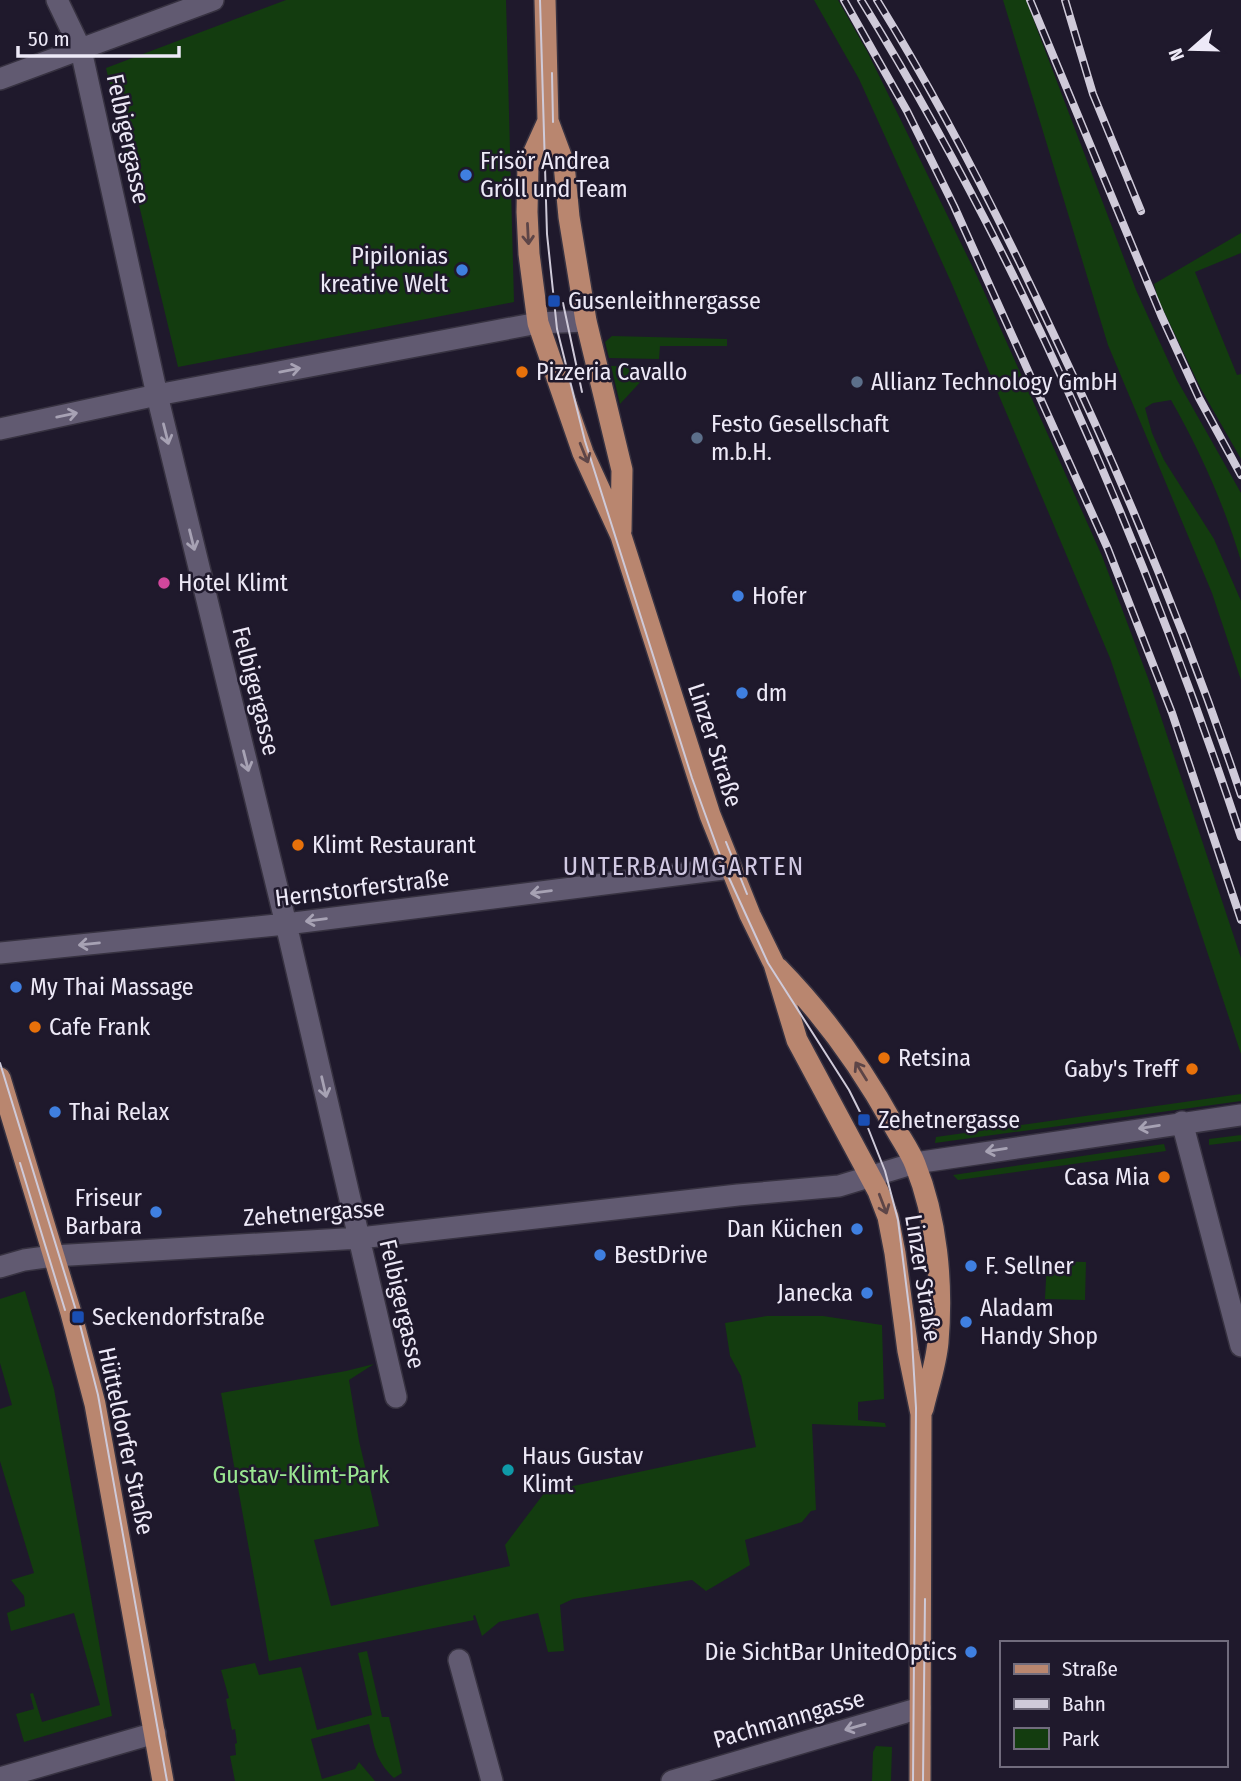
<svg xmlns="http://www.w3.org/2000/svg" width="1241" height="1781" viewBox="0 0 1241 1781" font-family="'Fira Sans Condensed',sans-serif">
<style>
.green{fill:#133c0f}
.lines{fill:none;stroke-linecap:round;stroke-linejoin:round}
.minor-casing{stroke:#373241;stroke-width:24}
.major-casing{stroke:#373241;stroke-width:24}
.minor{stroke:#615a71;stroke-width:21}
.major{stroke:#b9866f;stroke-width:21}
.tram{stroke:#cfcad9;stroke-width:2}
.rail-casing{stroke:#cfcad9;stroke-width:8}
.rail{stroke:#1f192c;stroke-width:5;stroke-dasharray:16;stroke-linecap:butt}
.oneway{stroke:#5d4547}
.oneway2{stroke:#a7a2b4}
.shop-dot{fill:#3f7fe0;stroke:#1f192c;stroke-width:2.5}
.transit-dot{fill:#1a4fb4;stroke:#1f192c;stroke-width:2.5}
.food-dot{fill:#e8710a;stroke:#1f192c;stroke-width:2.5}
.service-dot{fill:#5c6f8a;stroke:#1f192c;stroke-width:2.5}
.hotel-dot{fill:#d1479c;stroke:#1f192c;stroke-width:2.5}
.culture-dot{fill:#0f9aa8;stroke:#1f192c;stroke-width:2.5}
.labels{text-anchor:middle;stroke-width:5;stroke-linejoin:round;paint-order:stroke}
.street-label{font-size:24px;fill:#ede9f7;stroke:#1f192c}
.poi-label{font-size:24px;fill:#ede9f7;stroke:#1f192c;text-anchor:start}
.park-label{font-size:24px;fill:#9ae791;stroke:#1f192c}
.neighbourhood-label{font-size:26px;letter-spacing:2px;fill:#d1c9e3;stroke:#1f192c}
</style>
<rect width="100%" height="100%" fill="#1f192c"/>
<path class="green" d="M286,0H506L514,302L178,367L106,68Z
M814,0H838L867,51L977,276L1102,556L1148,678L1241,958V1054L1110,658L951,282L859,79Z
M1003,0H1026L1136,290L1177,380L1241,493V561C1224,504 1200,451 1171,400L1153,403L1145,408L1152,433L1164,460L1214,539L1241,601V680L1212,593L1108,345Z
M1241,233V253L1195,272L1237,375L1241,374V459L1201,389L1158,299L1154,284Z
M612,336L727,339V346H660L659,359L609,358L605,342Z
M611,366L657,367L645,377L620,404Z
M1241,1094V1101L935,1143L936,1137Z
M1241,1135V1141L1209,1145V1139Z
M1164,1144L1166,1151L958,1180L953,1175Z
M1047,1261L1086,1262L1085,1300L1045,1299Z
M25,1291L54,1389L112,1716L24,1742L16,1714L34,1709L30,1694L33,1693L42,1722L100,1705L74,1613L11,1631L7,1613L25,1606L24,1596L11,1580L34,1573L0,1461V1409L12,1405L0,1363V1299Z
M767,1316H823L882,1325L884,1399L858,1402V1420L885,1423L886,1427L812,1424L816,1510L811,1511L802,1522L745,1540L750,1565L706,1591L692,1580L573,1599L560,1605L564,1651L548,1652L538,1613L499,1622L482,1636L475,1615L473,1616L474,1620L269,1661L221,1393L346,1371L374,1364L349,1380L359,1441L379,1526L314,1540L331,1606L510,1566L505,1545L545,1492L756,1447L741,1376L730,1356L725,1323Z
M367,1651L382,1717H389L402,1773L394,1778C375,1760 375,1748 369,1724L311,1739L322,1779L355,1769L359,1762L375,1781H235L230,1756L236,1755L235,1744L237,1743L235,1729L232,1730L226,1699L229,1698L221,1670L255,1663L259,1675L301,1667L317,1730L372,1715L358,1653Z
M876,1746L892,1747L891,1781H872L873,1752Z"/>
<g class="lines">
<g class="minor-casing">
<path id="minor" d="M57,0L81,50L157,395L286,924L396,1397
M0,79L213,0
M0,429L157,395L522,326L538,323L586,321
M0,953L286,924L731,868
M1182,1122L1241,1346
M0,1267L24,1260L53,1256L360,1238L738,1195L839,1186L915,1163L1241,1115
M459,1660L492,1781
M0,1778L155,1733
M672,1781L920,1708"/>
</g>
<g class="major-casing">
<path id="major" d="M545,0L548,121L564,164L569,217L586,321L622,470L621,531
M548,121L528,165L527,212L529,254L538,323L583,453L621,536L710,815L750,915L774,964L797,1040L878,1191L888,1217L895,1253L908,1351L921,1414L920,1781
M778,968C825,1016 862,1068 894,1126C901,1139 910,1151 915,1164C937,1219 943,1283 938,1342C936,1365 928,1387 923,1409
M0,1078L71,1313L95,1404L163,1781"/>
</g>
<use href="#minor" class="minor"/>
<use href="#major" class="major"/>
<path class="tram" d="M540,0L547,234L557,329L585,441L692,778L725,869L768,963L849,1090L868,1128L885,1171L898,1220L911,1323L916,1408L913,1781
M552,73L553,122
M563,303L582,392
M726,842L747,894
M0,1063L78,1317L98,1395L167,1781
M20,1163L65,1310
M923,1781L925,1599"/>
<g class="rail-casing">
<path id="rail" d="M844,0L907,111L954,206L1108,549L1172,713L1241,920
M861,0C1022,261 1145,547 1241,837
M877,0C943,107 1000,219 1053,333C1125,484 1188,637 1241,795
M1030,0L1161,315L1199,398L1241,475
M1065,0L1093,94L1141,211"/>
</g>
<use href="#rail" class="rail"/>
</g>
<defs><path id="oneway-shaft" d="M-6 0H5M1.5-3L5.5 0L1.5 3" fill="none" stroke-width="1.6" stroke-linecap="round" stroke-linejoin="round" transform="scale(1.75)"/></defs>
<g class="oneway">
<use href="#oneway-shaft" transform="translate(528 234) rotate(87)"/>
<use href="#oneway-shaft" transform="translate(584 453) rotate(68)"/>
<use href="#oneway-shaft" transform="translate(861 1071) rotate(-122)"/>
<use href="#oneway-shaft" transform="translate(883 1204) rotate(69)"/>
</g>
<g class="oneway2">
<use href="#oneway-shaft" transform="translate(290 370) rotate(-11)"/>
<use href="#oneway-shaft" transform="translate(67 415) rotate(-12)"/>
<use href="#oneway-shaft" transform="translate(166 434) rotate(76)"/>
<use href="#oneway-shaft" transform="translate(192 540) rotate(76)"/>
<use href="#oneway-shaft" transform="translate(246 761) rotate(76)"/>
<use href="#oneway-shaft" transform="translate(541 892) rotate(173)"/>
<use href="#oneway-shaft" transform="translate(316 920) rotate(173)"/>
<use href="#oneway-shaft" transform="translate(89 944) rotate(174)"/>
<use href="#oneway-shaft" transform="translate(324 1087) rotate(77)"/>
<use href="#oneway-shaft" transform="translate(1149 1127) rotate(171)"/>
<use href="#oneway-shaft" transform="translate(996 1150) rotate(171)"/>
<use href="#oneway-shaft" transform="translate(855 1727) rotate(164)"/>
</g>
<g class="shop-dot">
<circle cx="466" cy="175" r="7"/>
<circle cx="462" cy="270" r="7"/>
<circle cx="738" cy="596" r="7"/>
<circle cx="742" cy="693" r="7"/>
<circle cx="16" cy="987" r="7"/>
<circle cx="55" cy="1112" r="7"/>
<circle cx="156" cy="1212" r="7"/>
<circle cx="857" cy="1229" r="7"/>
<circle cx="600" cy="1255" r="7"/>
<circle cx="971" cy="1266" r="7"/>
<circle cx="867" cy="1293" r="7"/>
<circle cx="966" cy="1322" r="7"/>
<circle cx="971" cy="1652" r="7"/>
</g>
<g class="transit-dot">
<rect x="547" y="294" width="14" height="14" rx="3.5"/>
<rect x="857" y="1113" width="14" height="14" rx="3.5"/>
<rect x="71" y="1310" width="14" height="14" rx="3.5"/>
</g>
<g class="food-dot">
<circle cx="522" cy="372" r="7"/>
<circle cx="298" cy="845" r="7"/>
<circle cx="35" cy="1027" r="7"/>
<circle cx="884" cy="1058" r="7"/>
<circle cx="1192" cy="1069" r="7"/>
<circle cx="1164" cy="1177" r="7"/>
</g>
<g class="service-dot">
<circle cx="857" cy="382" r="7"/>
<circle cx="697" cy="438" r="7"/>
</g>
<circle class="hotel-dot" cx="164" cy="583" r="7"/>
<circle class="culture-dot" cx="508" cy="1470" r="7"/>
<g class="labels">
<g class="street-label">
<text transform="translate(128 139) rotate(78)" y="8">Felbigergasse</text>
<text transform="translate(256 691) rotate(76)" y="8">Felbigergasse</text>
<text transform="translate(715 745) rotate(72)" y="8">Linzer Straße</text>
<text transform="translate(362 888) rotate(-7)" y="8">Hernstorferstraße</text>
<text transform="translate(314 1213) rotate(-4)" y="8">Zehetnergasse</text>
<text transform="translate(923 1278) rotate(81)" y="8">Linzer Straße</text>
<text transform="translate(402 1304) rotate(77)" y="8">Felbigergasse</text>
<text transform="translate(126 1441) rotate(78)" y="8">Hütteldorfer Straße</text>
<text transform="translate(789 1719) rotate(-16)" y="8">Pachmanngasse</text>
</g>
<g class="poi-label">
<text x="480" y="169">Frisör Andrea<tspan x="480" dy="28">Gröll und Team</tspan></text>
<text x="448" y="264" text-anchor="end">Pipilonias<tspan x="448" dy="28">kreative Welt</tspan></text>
<text x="568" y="309">Gusenleithnergasse</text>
<text x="536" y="380">Pizzeria Cavallo</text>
<text x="871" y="390">Allianz Technology GmbH</text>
<text x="711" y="432">Festo Gesellschaft<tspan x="711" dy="28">m.b.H.</tspan></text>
<text x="178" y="591">Hotel Klimt</text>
<text x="752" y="604">Hofer</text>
<text x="756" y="701">dm</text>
<text x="312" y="853">Klimt Restaurant</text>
<text x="30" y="995">My Thai Massage</text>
<text x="49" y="1035">Cafe Frank</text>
<text x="898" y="1066">Retsina</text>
<text x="1178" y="1077" text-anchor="end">Gaby's Treff</text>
<text x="69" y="1120">Thai Relax</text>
<text x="878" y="1128">Zehetnergasse</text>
<text x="1150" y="1185" text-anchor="end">Casa Mia</text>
<text x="142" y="1206" text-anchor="end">Friseur<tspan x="142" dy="28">Barbara</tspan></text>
<text x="843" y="1237" text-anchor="end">Dan Küchen</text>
<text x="614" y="1263">BestDrive</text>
<text x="985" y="1274">F. Sellner</text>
<text x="853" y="1301" text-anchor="end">Janecka</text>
<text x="980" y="1316">Aladam<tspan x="980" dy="28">Handy Shop</tspan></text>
<text x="92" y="1325">Seckendorfstraße</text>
<text x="522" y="1464">Haus Gustav<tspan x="522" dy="28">Klimt</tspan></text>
<text x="957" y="1660" text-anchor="end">Die SichtBar UnitedOptics</text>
</g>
<g class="park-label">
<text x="301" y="1483">Gustav-Klimt-Park</text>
</g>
<g class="neighbourhood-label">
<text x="684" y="875">UNTERBAUMGARTEN</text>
</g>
</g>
<rect x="1000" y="1641" width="228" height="126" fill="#1f192c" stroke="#716c7d" stroke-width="2"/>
<rect x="1014" y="1664" width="35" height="10" fill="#b9866f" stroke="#716c7d" stroke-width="2"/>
<text x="1062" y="1676" font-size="21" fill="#ede9f7">Straße</text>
<rect x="1014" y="1699" width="35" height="10" fill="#cfcad9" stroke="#716c7d" stroke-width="2"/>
<text x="1062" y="1711" font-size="21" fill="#ede9f7">Bahn</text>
<rect x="1014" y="1728" width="35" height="21" fill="#133c0f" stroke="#716c7d" stroke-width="2"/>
<text x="1062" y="1746" font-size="21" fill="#ede9f7">Park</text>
<g transform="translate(1192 49) rotate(250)" stroke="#1f192c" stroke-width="5" paint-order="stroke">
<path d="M0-5L12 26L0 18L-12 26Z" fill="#ede9f7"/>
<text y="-10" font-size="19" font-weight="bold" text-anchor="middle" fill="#ede9f7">N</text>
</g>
<path d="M18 46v10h161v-10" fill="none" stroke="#ede9f7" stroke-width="3.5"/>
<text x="28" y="46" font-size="21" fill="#ede9f7" stroke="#1f192c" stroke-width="5" paint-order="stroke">50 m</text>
</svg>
